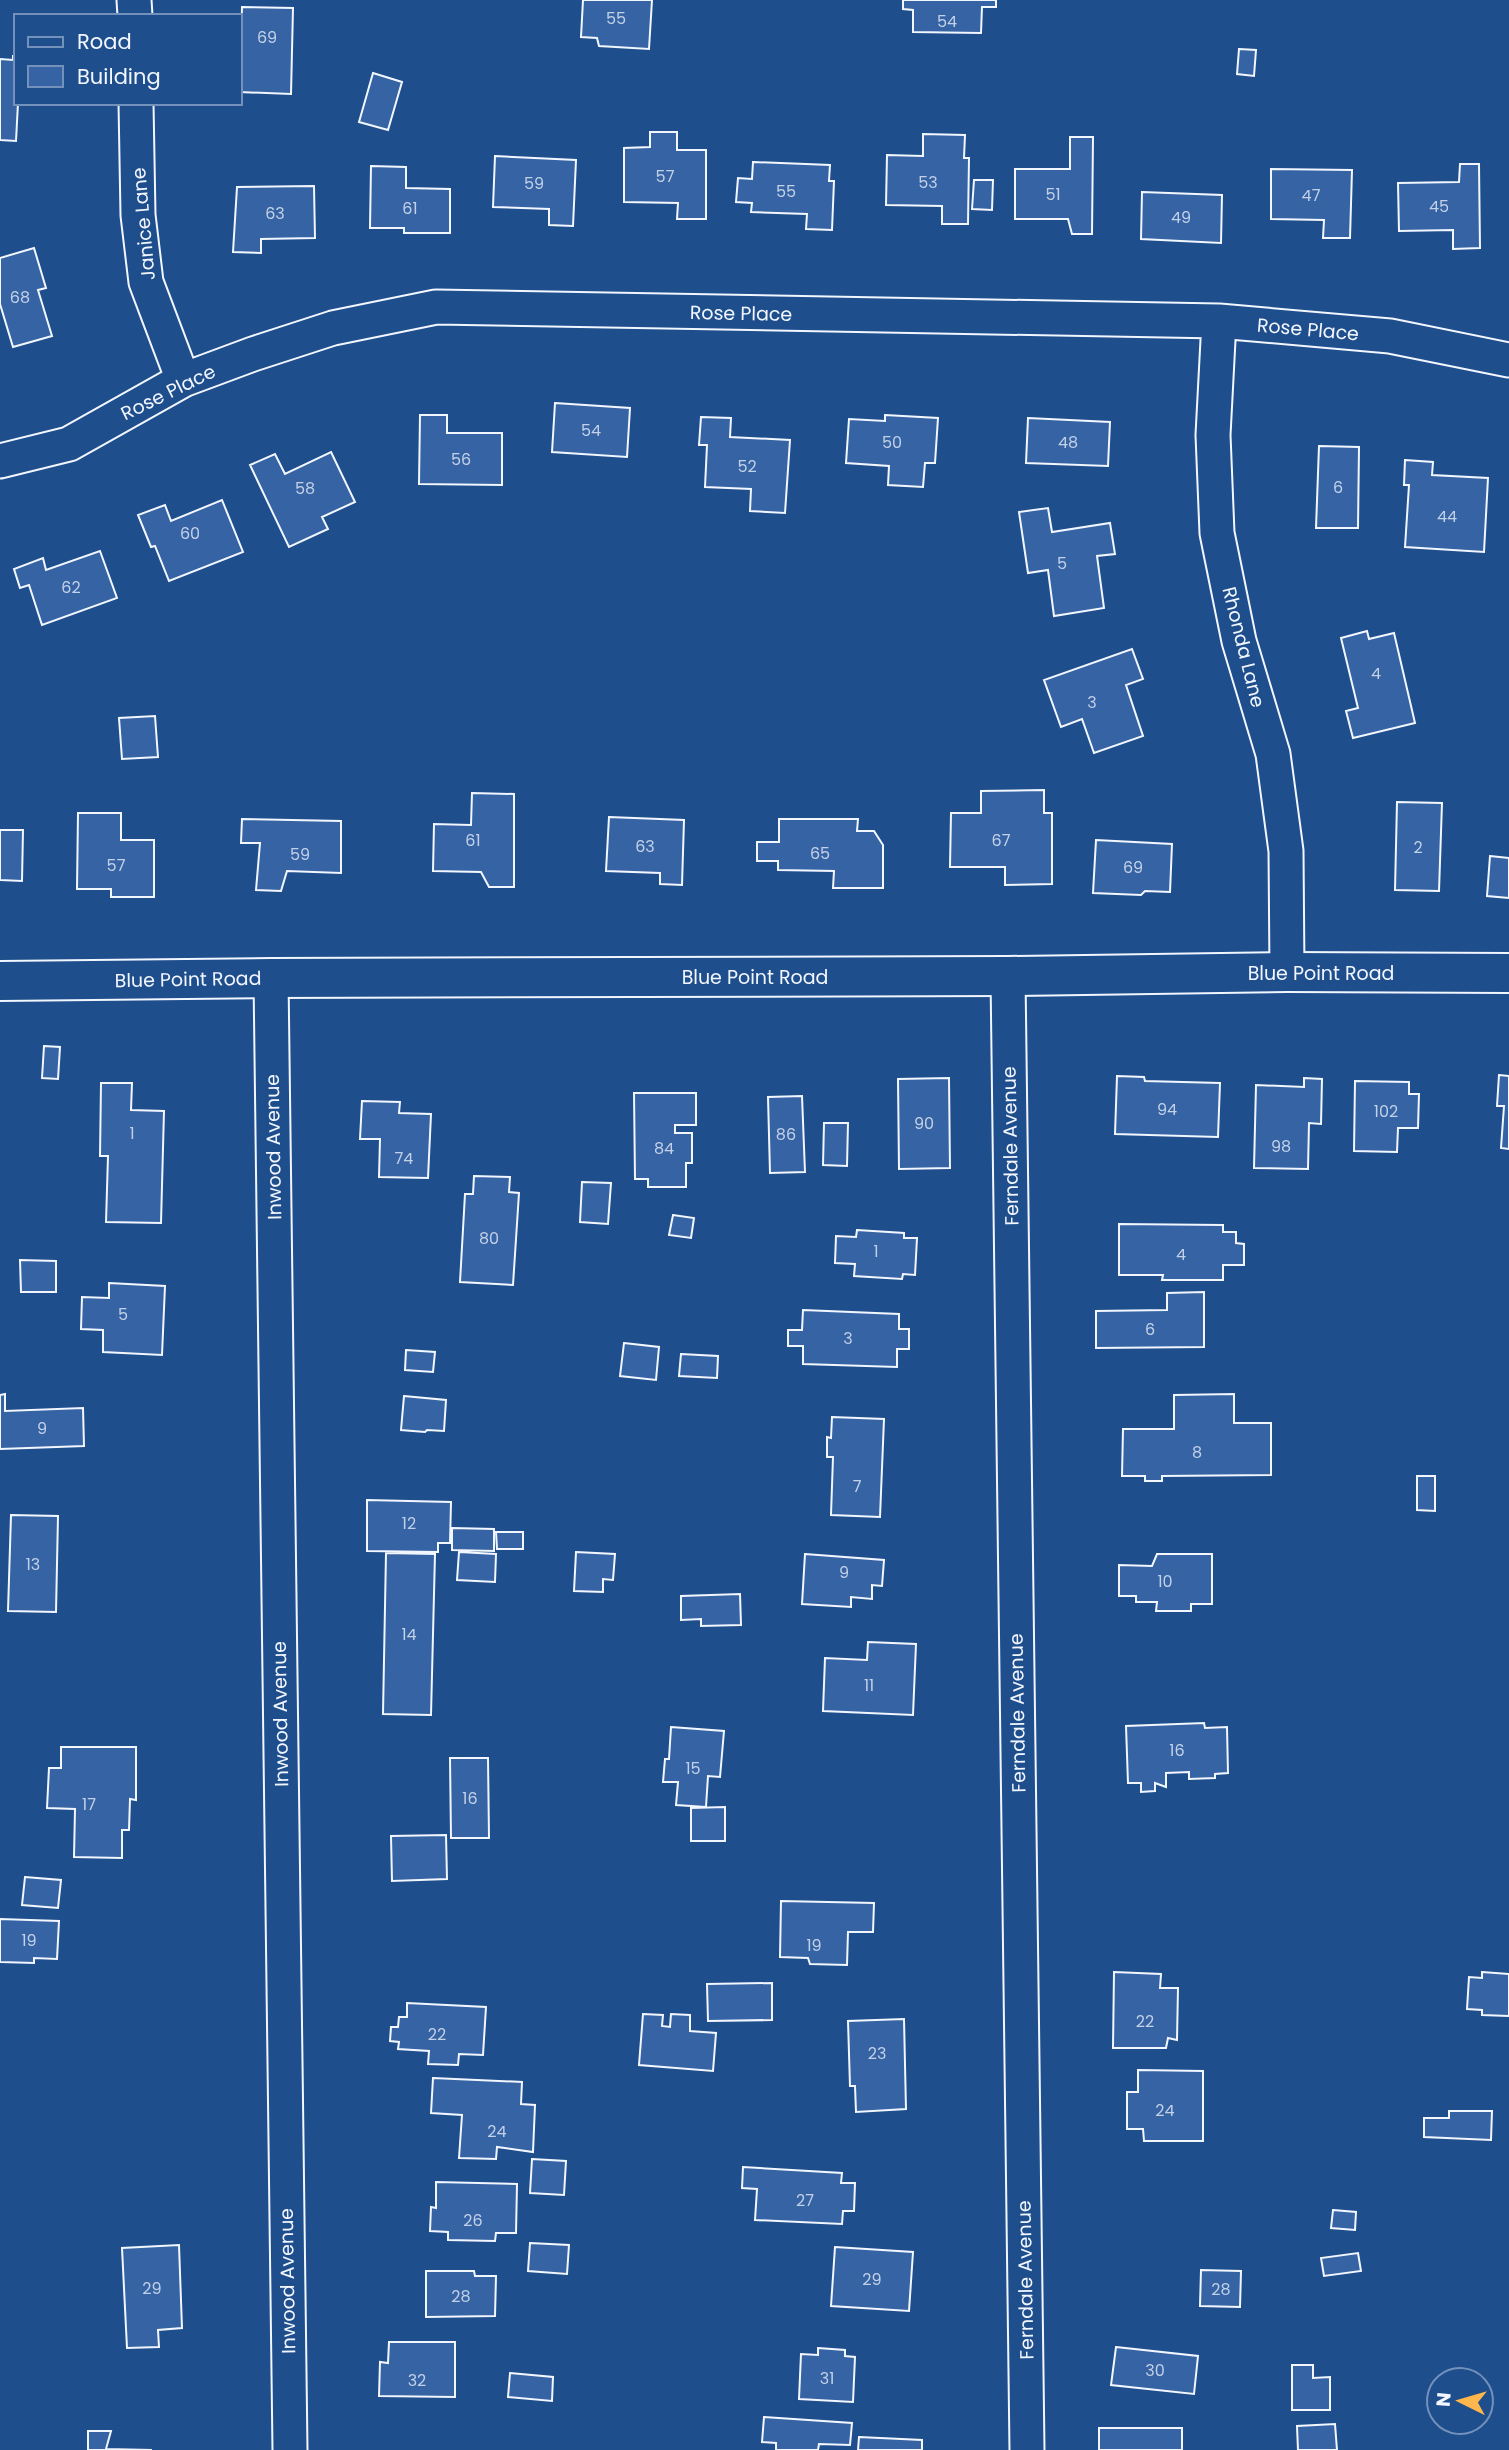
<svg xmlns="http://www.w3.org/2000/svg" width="1509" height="2450" viewBox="0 0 1509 2450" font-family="Poppins,sans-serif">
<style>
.building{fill:#3563a3;stroke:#f2f6ff;stroke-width:2}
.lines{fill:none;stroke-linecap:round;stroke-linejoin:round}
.minor-casing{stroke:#f2f6ff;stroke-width:37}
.tertiary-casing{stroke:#f2f6ff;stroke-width:42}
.minor{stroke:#1f4e8c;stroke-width:33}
.tertiary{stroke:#1f4e8c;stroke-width:38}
.labels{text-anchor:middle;stroke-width:5;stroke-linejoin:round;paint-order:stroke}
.number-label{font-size:16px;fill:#c3d1e8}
.street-label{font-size:19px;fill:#f2f6ff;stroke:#1f4e8c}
</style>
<rect width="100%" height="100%" fill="#1f4e8c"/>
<path class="building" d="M583,0H652L649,49L599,46L597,38L581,37Z
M903,0H996V7H982L981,33L913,32V10L903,9Z
M242,7L293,8L291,94L240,92Z
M1239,49L1256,50L1254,76L1237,74Z
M13,56H16V103H18L16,141L0,140V59L13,60Z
M373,73L402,82L388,130L359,122Z
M650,132H677V150H706V219H677L678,203L624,202V148L650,147Z
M923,134L965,135L964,158H969L968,224H942V206L886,205L887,155L923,156Z
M1070,137H1093L1092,234H1072L1068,219H1015V169H1070Z
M495,156L576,160L573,226L549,225V209L493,207Z
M753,162L830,165L829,181H834L832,230L806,229L807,214L751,212L752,203L736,202L738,178L752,179Z
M1460,164H1479L1480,248L1453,249V230L1399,231L1398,183L1459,182Z
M371,166L406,167V188L450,189V233H404V228H370Z
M1271,169L1352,170L1350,238H1323L1324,220L1271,219Z
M974,180H993L992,210L972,209Z
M314,186L315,238L261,239V253L233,252L237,187Z
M1142,192L1222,195L1221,243L1141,239Z
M34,248L46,288L38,290L52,336L13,347L0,304V258Z
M555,403L630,408L627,457L552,452Z
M420,415H447V433H502V485L419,484Z
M885,415L938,418L935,463H925L923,487L888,485L889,466L846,463L849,419L885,421Z
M701,417L731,418L730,437L790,440L785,513L750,511L751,489L705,487L707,445H699Z
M1028,418L1110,422L1108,466L1026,463Z
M1319,446L1359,447L1358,528H1316Z
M331,452L355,502L322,517L328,529L289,547L250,465L275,454L285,474Z
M1405,460L1433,462L1432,475L1488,478L1484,552L1405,547L1409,485H1404Z
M222,500L243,552L169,581L155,546L151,547L138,515L165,505L171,521Z
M1048,508L1052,532L1110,523L1115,554L1097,556L1104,608L1054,616L1048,570L1028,573L1019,512Z
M100,551L117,598L42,625L29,585L20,588L14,569L43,558L46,570Z
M1367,631L1369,639L1394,633L1415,723L1353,738L1346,711L1358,708L1341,638Z
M1132,649L1143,679L1126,685L1143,736L1094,753L1082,719L1061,727L1044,680Z
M155,716L158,757L122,759L119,718Z
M1044,790V813H1052V884L1005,885V867H950L951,813H981V791Z
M472,793L514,794V887H489L481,872L433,871L434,824L471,825Z
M1397,802L1442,803L1439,891L1395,890Z
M78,813H121V840H154V897H111V889H77Z
M609,817L684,820L682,885L660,884V873L606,871Z
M242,819L341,821V873L287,871L281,891L256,890L260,843H241Z
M779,819H858L857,831H874L883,845V888H833L834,871L778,870V861H757V842H779Z
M0,830H23L22,881L0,880Z
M1096,840L1172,844L1170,892L1145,891L1141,895L1093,893Z
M1490,856L1509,858V898L1487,896Z
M44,1046L60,1047L58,1079L42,1078Z
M1499,1075L1509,1076V1149L1501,1148L1504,1106H1497Z
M1117,1076L1144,1077L1145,1081L1220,1083L1218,1137L1115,1134Z
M949,1078L950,1168L899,1169L898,1079Z
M1304,1078L1322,1079L1321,1124L1309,1123L1308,1169L1254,1168L1256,1085L1304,1087Z
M1355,1081L1409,1082V1094H1419L1418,1128H1398L1397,1152L1354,1151Z
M101,1083H132L131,1110L164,1111L161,1223L106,1222L108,1156H100Z
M634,1093H696V1125H675V1133H692V1163H686V1187H648V1179H635Z
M802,1096L805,1172L770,1173L768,1097Z
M362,1101L400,1102L399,1113L431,1114L428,1178L379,1177L380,1139H360Z
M824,1123H848L847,1166L823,1165Z
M474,1176L510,1177L509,1192L519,1193L513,1285L460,1282L465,1194H473Z
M582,1182L611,1183L608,1224L580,1222Z
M673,1215L694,1218L691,1238L669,1235Z
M1119,1224L1223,1225V1232H1236V1243L1244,1244V1265H1223V1280H1162L1163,1275H1119Z
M857,1230L904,1233V1238H917L915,1275L903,1274L902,1279L854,1276L855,1264L835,1263L836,1236L856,1237Z
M20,1260L56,1261V1292H21Z
M109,1283L165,1286L162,1355L103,1352V1330L81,1329L82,1297L109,1298Z
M1204,1292V1347L1096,1348V1311L1167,1310V1293Z
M803,1310L899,1314V1329H909V1349H897V1367L803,1364V1346H788V1330H802Z
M624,1343L659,1347L656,1380L620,1376Z
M406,1350L435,1352L433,1372L405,1370Z
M681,1354L718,1356L717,1378L679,1376Z
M5,1394V1411L83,1408L84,1446L0,1449V1395Z
M1234,1394V1423H1271V1475L1162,1476V1481H1145V1476H1122L1123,1429H1174V1395Z
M404,1396L446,1400L444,1431L427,1430L425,1432L401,1430Z
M832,1417L884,1419L880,1517L831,1515L833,1457H827V1437L831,1438Z
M1417,1476H1435V1511L1417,1510Z
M367,1500L451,1502L450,1543H438V1552L367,1551Z
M11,1515L58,1516L56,1612L8,1611Z
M452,1528L494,1529V1551L452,1550Z
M496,1532H523V1549H497Z
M459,1552L496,1554L495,1582L457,1580Z
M576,1552L615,1554L613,1580L603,1579V1592L574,1591Z
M386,1553L435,1554L431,1715L383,1714Z
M805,1554L884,1560L882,1586L872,1585V1599L851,1597V1607L802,1604Z
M1157,1554H1212V1604H1191V1611H1156L1157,1602H1136V1596H1119V1565L1152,1566Z
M740,1594L741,1625L701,1626V1619L681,1620V1596Z
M868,1642L916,1644L913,1715L823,1711L825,1658L867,1660Z
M1204,1723L1205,1728L1227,1727L1228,1773L1215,1774V1778L1189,1779V1772L1166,1773V1787L1155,1783V1791L1141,1792V1783H1128L1126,1726Z
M671,1727L724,1731L720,1777L708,1776L706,1807L676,1805L678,1782H663L665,1759H669Z
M61,1747H136V1800L130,1799L129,1830H122V1858L74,1857L75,1809L47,1808L49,1768H61Z
M450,1758H488L489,1838H451Z
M725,1807V1841H691V1808Z
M446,1835L447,1879L392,1881L391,1836Z
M25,1877L61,1880L58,1908L22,1905Z
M781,1901L874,1903L873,1932H848L847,1965L810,1964L808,1958L780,1957Z
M0,1919L59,1921L57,1959L34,1958V1963L0,1962Z
M1114,1972L1161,1974L1160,1988H1178L1177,2040L1168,2038L1166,2048H1113Z
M1482,1972L1509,1974V2016L1482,2015V2010L1467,2009L1469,1977L1482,1978Z
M772,1983V2020L708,2021L707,1984Z
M407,2003L486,2007L483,2055L459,2054L458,2065L428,2064L429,2051L398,2049L399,2042L390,2041L391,2027H398L399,2017H407Z
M643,2014L663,2015L662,2026L670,2027L671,2014L690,2015V2031L716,2033L713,2071L639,2065Z
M904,2019L906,2109L856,2112L855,2086H850L848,2021Z
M1138,2070L1203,2071V2141H1144L1143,2129H1127V2092H1138Z
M433,2078L522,2082L521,2104L535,2105L533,2152L497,2147L496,2159L459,2158L462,2115L431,2113Z
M1449,2111H1492L1491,2140L1424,2137V2118H1449Z
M532,2159L566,2161L564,2195L530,2193Z
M743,2167L842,2173L841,2183H855L854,2211H843L842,2224L755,2220L757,2189L742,2188Z
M436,2182L517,2184L516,2233H496L495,2241L448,2240V2232L430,2231L431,2207L436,2208Z
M1333,2210L1356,2212L1355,2230L1331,2228Z
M530,2243L569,2245L567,2274L528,2271Z
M179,2245L182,2328L158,2330L159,2347L127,2348L122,2248Z
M835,2247L913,2252L909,2311L831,2306Z
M1358,2253L1361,2271L1324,2276L1321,2258Z
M1201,2270L1241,2271L1240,2307L1200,2306Z
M426,2271H474L475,2276H496L495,2316L426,2317Z
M389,2342H455V2397L379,2396L380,2362L388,2363Z
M1116,2347L1198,2356L1194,2394L1111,2385Z
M818,2348L845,2350V2356L855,2357L853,2402L799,2399L801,2354L818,2355Z
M1292,2365H1313V2378L1330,2377V2410H1292Z
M510,2373L553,2377L552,2401L508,2397Z
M764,2417L852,2423L850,2445L819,2444L818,2450H776V2443L762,2442Z
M1335,2424L1337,2450H1298L1297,2426Z
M1099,2428H1182V2450H1099Z
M88,2431H111L106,2449L152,2450H88Z
M859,2437L922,2440V2450H858Z"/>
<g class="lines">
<g class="minor-casing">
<path id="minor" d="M134,0L135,16
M136,103L138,215L146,282L183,380
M1219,321L1213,435L1217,533L1239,641L1273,754L1286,851L1287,972
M0,461L69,444L183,380L253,354L333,328L436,307L1219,321L1390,336L1509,360
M1008,976L1027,2450
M271,978L290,2450"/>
</g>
<g class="tertiary-casing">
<path id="tertiary" d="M0,981L271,978L1008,976L1287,972L1509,973"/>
</g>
<use href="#minor" class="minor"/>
<use href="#tertiary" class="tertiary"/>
</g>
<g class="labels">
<g class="number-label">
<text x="616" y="24">55</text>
<text x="947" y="27">54</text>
<text x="267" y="43">69</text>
<text x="665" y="182">57</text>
<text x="928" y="188">53</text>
<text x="534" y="189">59</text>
<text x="786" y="197">55</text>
<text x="1053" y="200">51</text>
<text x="1311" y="201">47</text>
<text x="1439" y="212">45</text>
<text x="410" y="214">61</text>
<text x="275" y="219">63</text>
<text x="1181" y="223">49</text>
<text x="20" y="303">68</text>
<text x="591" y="436">54</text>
<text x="892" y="448">50</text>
<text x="1068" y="448">48</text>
<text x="461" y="465">56</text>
<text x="747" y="472">52</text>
<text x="1338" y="493">6</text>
<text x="305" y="494">58</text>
<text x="1447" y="522">44</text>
<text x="190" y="539">60</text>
<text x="1062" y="569">5</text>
<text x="71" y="593">62</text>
<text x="1376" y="679">4</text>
<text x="1092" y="708">3</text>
<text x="473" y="846">61</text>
<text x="1001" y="846">67</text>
<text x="645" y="852">63</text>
<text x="1418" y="853">2</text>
<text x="820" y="859">65</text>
<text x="300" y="860">59</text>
<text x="116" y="871">57</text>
<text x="1133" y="873">69</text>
<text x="1167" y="1115">94</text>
<text x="1386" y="1117">102</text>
<text x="924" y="1129">90</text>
<text x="132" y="1139">1</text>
<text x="786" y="1140">86</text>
<text x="1281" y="1152">98</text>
<text x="664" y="1154">84</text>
<text x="404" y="1164">74</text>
<text x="489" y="1244">80</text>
<text x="876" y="1257">1</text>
<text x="1181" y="1260">4</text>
<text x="123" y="1320">5</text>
<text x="1150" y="1335">6</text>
<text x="848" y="1344">3</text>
<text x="42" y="1434">9</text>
<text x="1197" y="1458">8</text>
<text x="857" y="1492">7</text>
<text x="409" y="1529">12</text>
<text x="33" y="1570">13</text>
<text x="844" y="1578">9</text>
<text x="1165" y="1587">10</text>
<text x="409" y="1640">14</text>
<text x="869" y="1691">11</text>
<text x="1177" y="1756">16</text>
<text x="693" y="1774">15</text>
<text x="470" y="1804">16</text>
<text x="89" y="1810">17</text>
<text x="29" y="1946">19</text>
<text x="814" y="1951">19</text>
<text x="1145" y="2027">22</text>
<text x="437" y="2040">22</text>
<text x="877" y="2059">23</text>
<text x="1165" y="2116">24</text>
<text x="497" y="2137">24</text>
<text x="805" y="2206">27</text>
<text x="473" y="2226">26</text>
<text x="872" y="2285">29</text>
<text x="152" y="2294">29</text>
<text x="1221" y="2295">28</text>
<text x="461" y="2302">28</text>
<text x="1155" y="2376">30</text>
<text x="827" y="2384">31</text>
<text x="417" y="2386">32</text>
</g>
<g class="street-label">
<text transform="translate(143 224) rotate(-95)" y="7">Janice Lane</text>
<text transform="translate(741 313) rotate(1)" y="7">Rose Place</text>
<text transform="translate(1308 329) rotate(5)" y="7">Rose Place</text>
<text transform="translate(168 392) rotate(-26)" y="7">Rose Place</text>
<text transform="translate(1244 647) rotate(76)" y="7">Rhonda Lane</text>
<text x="1321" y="980">Blue Point Road</text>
<text x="755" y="984">Blue Point Road</text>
<text transform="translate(188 979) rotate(-1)" y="7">Blue Point Road</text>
<text transform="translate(1010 1146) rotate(-91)" y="7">Ferndale Avenue</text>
<text transform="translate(273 1147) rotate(-91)" y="7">Inwood Avenue</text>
<text transform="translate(1017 1713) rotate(-91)" y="7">Ferndale Avenue</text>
<text transform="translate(280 1714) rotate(-91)" y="7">Inwood Avenue</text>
<text transform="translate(1025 2280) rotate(-91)" y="7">Ferndale Avenue</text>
<text transform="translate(287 2281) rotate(-91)" y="7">Inwood Avenue</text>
</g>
</g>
<rect x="14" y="14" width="228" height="91" fill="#1f4e8c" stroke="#7391ba" stroke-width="2"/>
<rect x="28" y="37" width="35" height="10" fill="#1f4e8c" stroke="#7391ba" stroke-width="2"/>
<text x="77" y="49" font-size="21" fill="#f2f6ff">Road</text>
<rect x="28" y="66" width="35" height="21" fill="#3563a3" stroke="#7391ba" stroke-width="2"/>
<text x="77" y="84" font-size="21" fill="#f2f6ff">Building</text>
<g transform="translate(1460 2401) rotate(275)"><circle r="33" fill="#1f4e8c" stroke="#7391ba" stroke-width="2"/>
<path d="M0-5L12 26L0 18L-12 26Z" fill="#ffb74d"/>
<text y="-10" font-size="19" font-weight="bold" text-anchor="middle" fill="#f2f6ff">N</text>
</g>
</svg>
